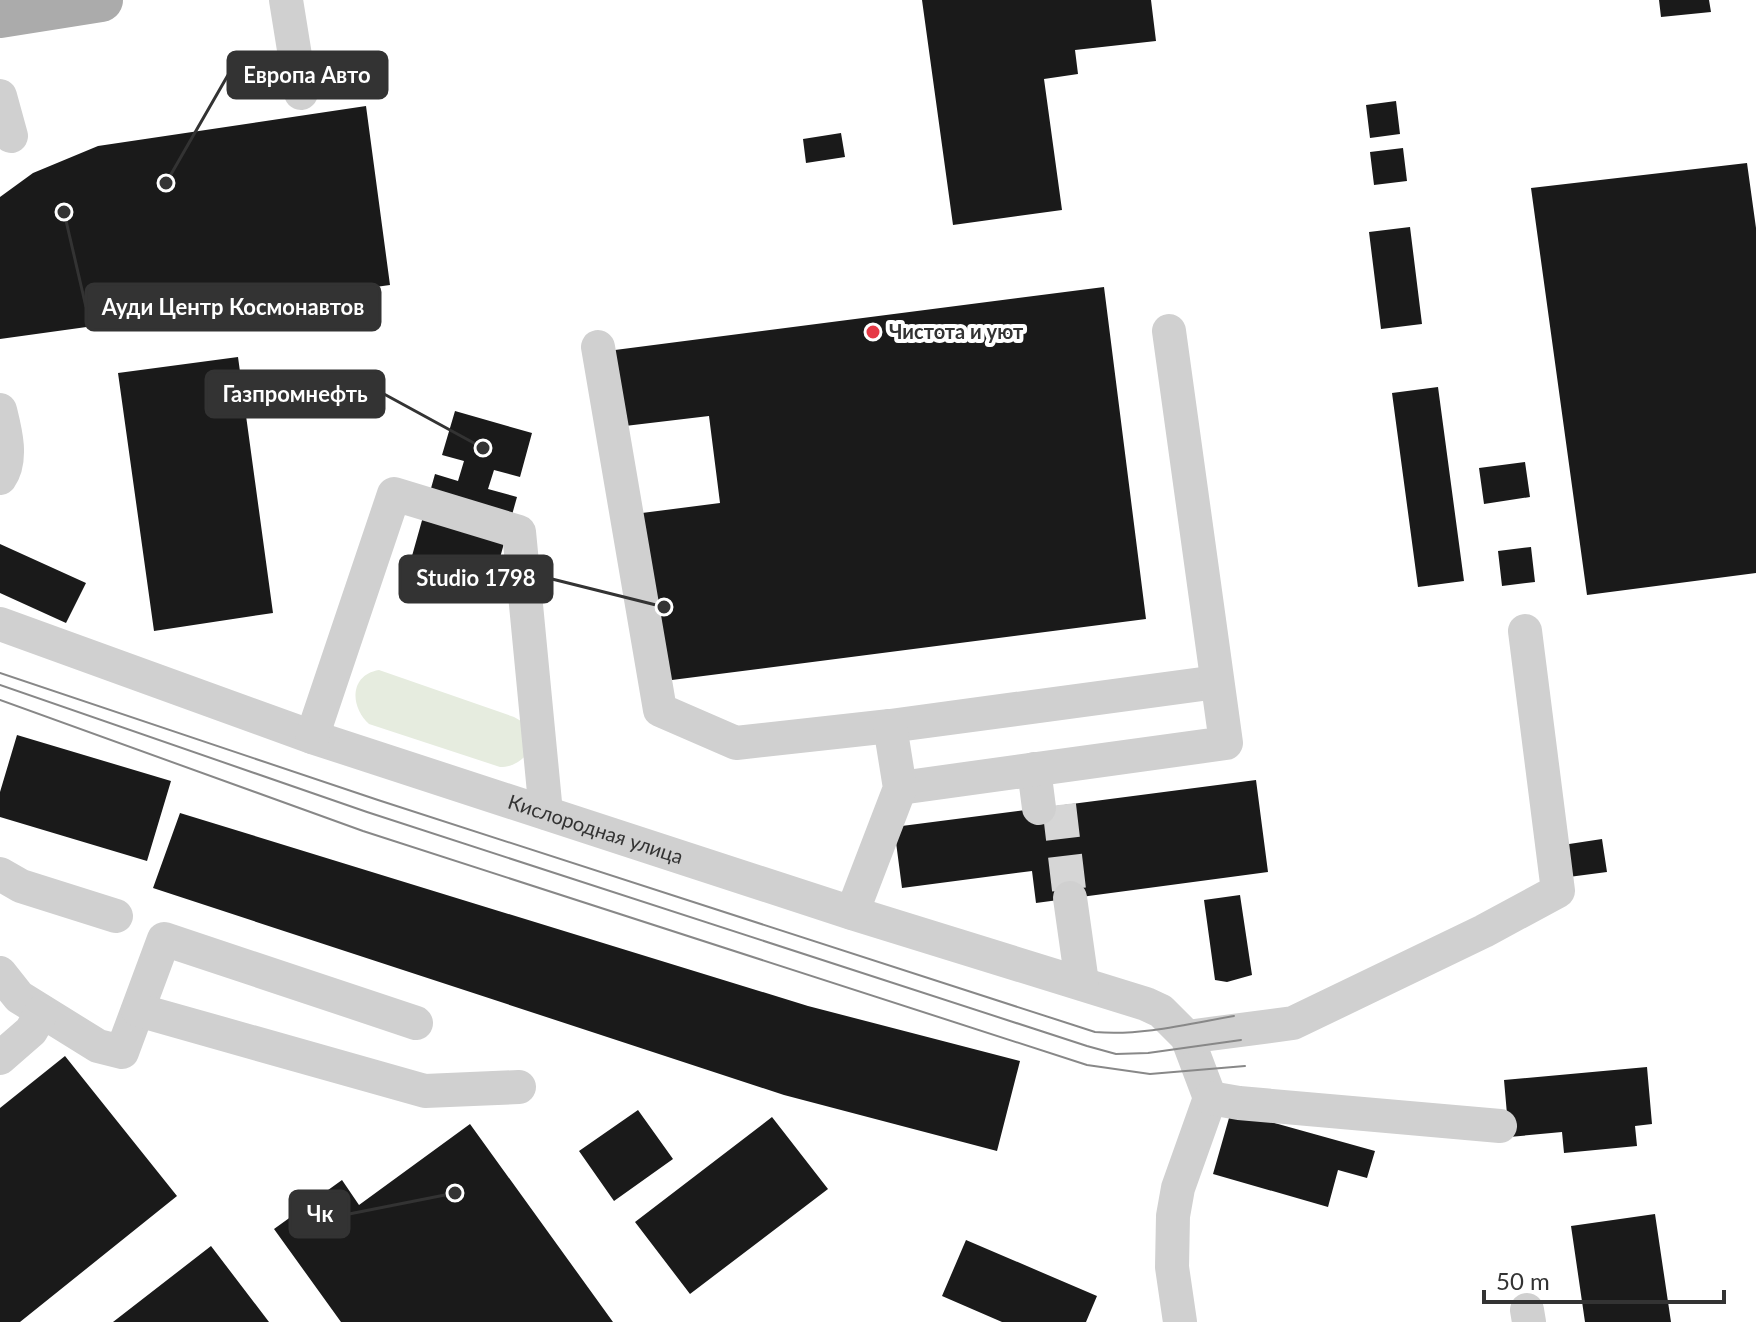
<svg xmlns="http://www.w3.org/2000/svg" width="1756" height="1322" viewBox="0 0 1756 1322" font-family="Lato,sans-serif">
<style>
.green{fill:#e6ecdf}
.building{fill:#1a1a1a}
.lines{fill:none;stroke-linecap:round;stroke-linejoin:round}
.minor-tunnel{stroke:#d6d6d6;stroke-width:34;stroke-dasharray:34 17;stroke-linecap:butt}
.minor{stroke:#d0d0d0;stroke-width:34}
.major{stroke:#ababab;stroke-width:44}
.tram{stroke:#888;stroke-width:2}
.poi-dot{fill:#e63946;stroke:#fff;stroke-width:3}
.labels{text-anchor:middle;stroke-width:8;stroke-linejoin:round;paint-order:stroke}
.poi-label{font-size:20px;font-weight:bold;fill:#333;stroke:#fff;text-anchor:start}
.street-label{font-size:20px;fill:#333;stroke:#fff}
.leader{fill:none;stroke:#333;stroke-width:3}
.callout-dot{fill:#333;stroke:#fff;stroke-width:3}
.callout{fill:#333;stroke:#333;stroke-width:3}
.callout-label{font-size:22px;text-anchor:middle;font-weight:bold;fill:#fff}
</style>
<rect width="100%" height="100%" fill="#fff"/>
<path class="green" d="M379,670L514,717L521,721L528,753C520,762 512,767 500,767L369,724C350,707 349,675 379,670Z"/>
<path class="building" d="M922,0H1151L1156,41L1075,50L1078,74L1044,79L1062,210L953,225Z
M1659,0H1709L1711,12L1661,17Z
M1396,101L1400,134L1370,138L1366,105Z
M366,106L390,285L0,339V197L33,173L98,146Z
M841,133L845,157L806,163L803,139Z
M1403,148L1407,181L1374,185L1370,152Z
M1747,163L1756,228V573L1587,595L1531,188Z
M1410,227L1422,324L1381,329L1369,232Z
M1104,287L1146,619L664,681L642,513L720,503L709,416L625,426L615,350Z
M238,357L273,613L154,631L118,373Z
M1438,387L1464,581L1418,587L1392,393Z
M455,411L532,433L520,477L494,470L488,489L517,497L494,579L412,556L435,474L458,481L464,461L442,455Z
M1525,462L1530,497L1484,504L1479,468Z
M0,544L86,583L66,623L0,593Z
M1531,547L1535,582L1502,586L1498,551Z
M17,735L171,781L147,861L0,817V792Z
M1256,780L1268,872L1036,903L1032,871L902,888L894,827Z
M180,813L808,1006L1020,1061L997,1151L784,1095L153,888Z
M1602,839L1607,872L1561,878L1556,846Z
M1240,895L1252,975L1227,982L1215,980L1204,900Z
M65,1056L177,1196L20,1322H0V1108Z
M1647,1067L1652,1124L1635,1126L1637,1146L1564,1153L1562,1132L1509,1137L1504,1080Z
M638,1110L673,1159L614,1201L579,1151Z
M1231,1111L1375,1151L1367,1178L1338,1170L1328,1207L1213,1174Z
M772,1117L828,1189L690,1294L635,1222Z
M470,1124L613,1322H341L274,1229L342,1180L359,1205Z
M1655,1214L1671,1322H1585L1571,1226Z
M966,1240L1097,1296L1086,1322H1002L942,1296Z
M211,1246L269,1322H113Z"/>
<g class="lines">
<path class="minor-tunnel" d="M1059,805L1070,898"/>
<g class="minor">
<path d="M286,0L301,93"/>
<path d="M0,96L11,136"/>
<path d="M598,347L660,710L736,743L890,726L1217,682"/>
<path d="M0,410C5,430 13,460 0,478"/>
<path id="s1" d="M0,624L312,737L852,913L1146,1004L1161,1011L1187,1037L1210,1098L1178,1188L1173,1216L1172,1267L1180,1322"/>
<path d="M312,737L394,494L519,532L546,813"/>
<path d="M1034,769L1039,808"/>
<path d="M900,788L1226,743L1169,331"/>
<path d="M0,874L21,886L116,916"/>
<path d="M1070,898L1082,983"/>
<path d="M852,913L900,788L890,726"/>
<path d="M0,973L19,997L98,1046L122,1052L164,939L416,1023"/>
<path d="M138,1010L425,1091L519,1087"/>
<path d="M1187,1037L1293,1023L1484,931L1558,891L1525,631"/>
<path d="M0,1058L31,1031L42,1012"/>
<path d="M1210,1098L1239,1103L1500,1126"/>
<path d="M1527,1310L1529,1322"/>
</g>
<path class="major" d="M0,16L101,0"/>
<path class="tram" d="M0,673L378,800L1095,1032C1141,1036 1189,1024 1234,1016
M0,685L367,812L1087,1046L1116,1054L1148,1053L1241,1040
M0,700L363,831L1087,1065L1150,1074L1245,1066"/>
</g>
<circle class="poi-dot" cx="873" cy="332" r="8"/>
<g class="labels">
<g class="poi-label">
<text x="889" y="339">Чистота и уют</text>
</g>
<g class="street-label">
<text dy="7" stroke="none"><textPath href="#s1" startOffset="630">Кислородная улица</textPath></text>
</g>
</g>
<path class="leader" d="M166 183L228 75M64 212L86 307M483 448L384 394M664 607L552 579M455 1193L349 1214"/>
<g class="callout-dot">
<circle cx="166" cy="183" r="8"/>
<circle cx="64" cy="212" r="8"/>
<circle cx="483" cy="448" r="8"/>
<circle cx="664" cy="607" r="8"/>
<circle cx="455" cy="1193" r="8"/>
</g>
<g class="callout">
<rect x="228" y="52" width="159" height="46" rx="8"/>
<rect x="86" y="284" width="294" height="46" rx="8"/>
<rect x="206" y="371" width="178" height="46" rx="8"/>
<rect x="400" y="556" width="152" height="46" rx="8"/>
<rect x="290" y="1191" width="59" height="46" rx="8"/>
</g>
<g class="callout-label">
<text x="307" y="83">Европа Авто</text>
<text x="233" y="315">Ауди Центр Космонавтов</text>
<text x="295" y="402">Газпромнефть</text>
<text x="476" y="586">Studio 1798</text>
<text x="320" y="1222">Чк</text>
</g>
<path d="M1484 1290v12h240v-12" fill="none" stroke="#333333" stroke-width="4"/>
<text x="1496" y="1290" font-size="24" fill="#333333" stroke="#ffffff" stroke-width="6" paint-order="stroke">50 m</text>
</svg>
